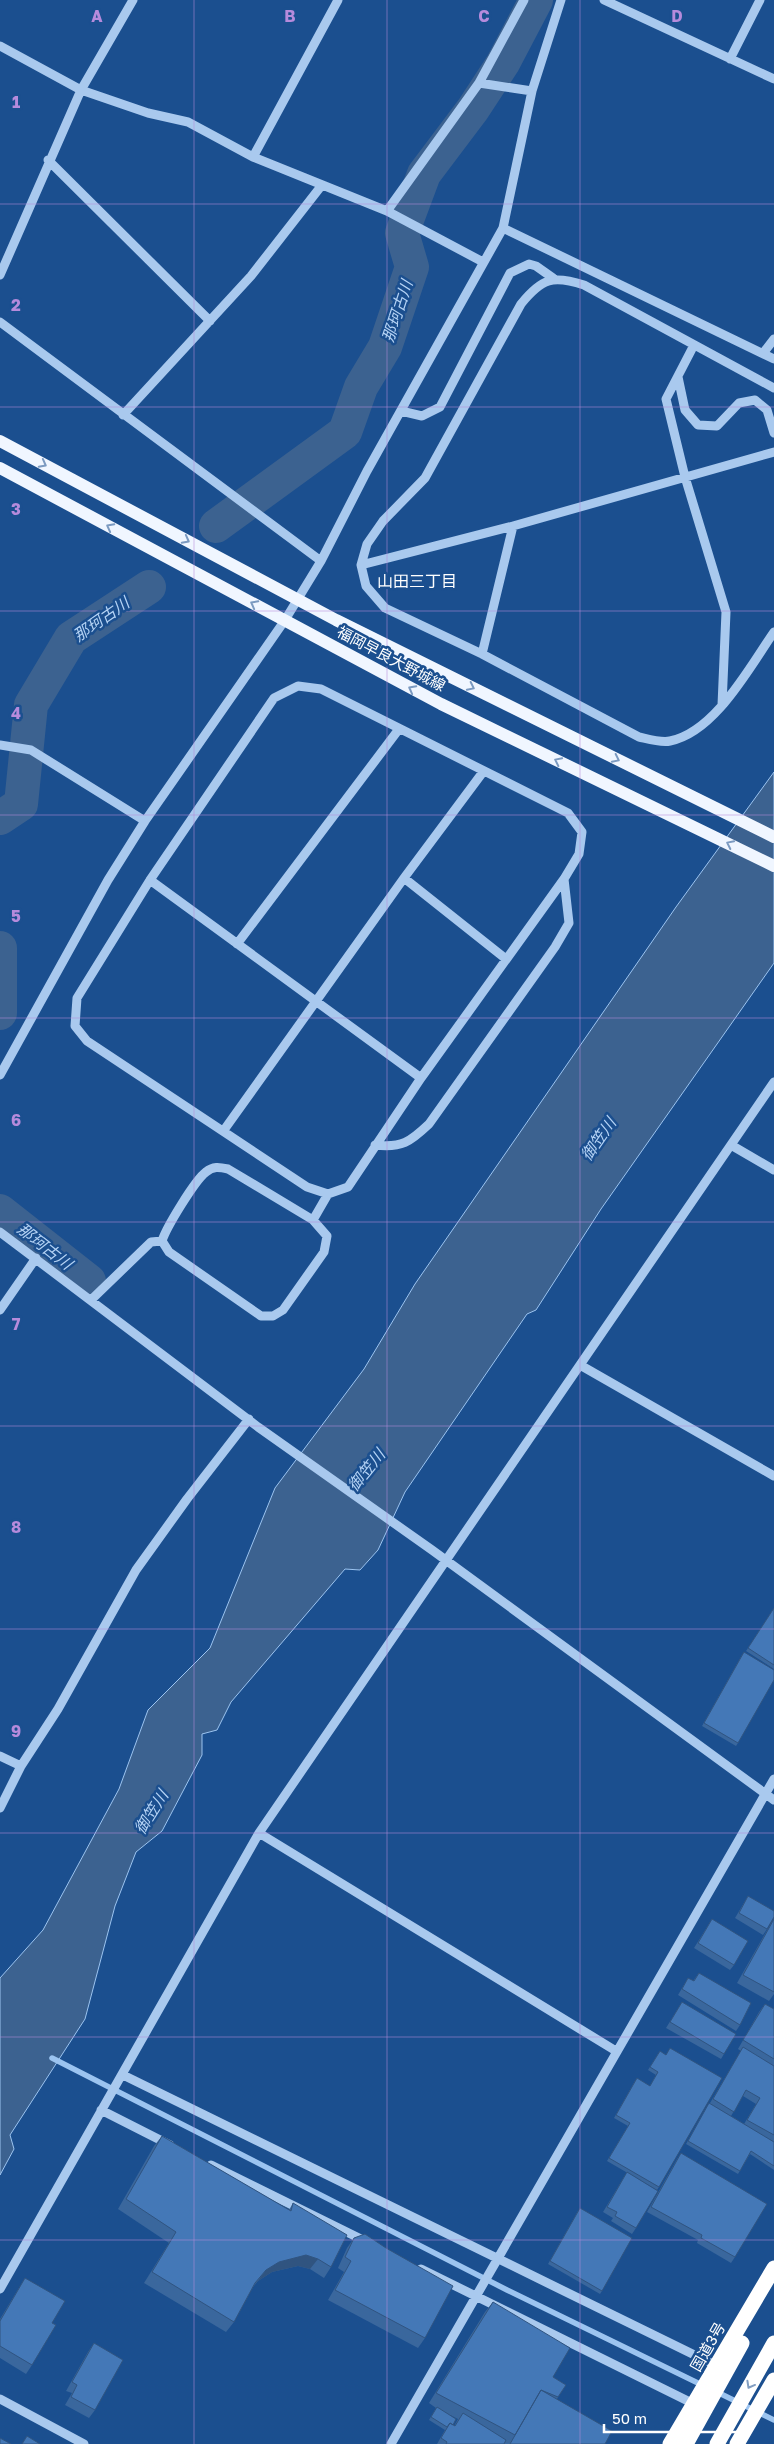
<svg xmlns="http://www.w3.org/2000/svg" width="774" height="2444" viewBox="0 0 774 2444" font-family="'Golos Text','Noto Sans JP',sans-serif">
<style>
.water{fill:#3c6290;stroke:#9cc4f0}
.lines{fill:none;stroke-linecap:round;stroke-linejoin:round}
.stream{stroke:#9cc4f0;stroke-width:5.5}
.river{stroke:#3c6290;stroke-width:34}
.minor{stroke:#a9c9ee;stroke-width:9}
.major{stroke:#f0f6ff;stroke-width:12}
.highway{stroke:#fff;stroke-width:15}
.wall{fill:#3a679d;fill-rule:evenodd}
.shaded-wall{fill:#305480}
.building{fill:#4478b7;stroke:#305480}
.oneway{stroke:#7b9ac1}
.oneway2{stroke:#829ec1}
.grid{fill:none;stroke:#b68bdc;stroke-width:1;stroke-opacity:0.55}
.labels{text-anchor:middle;stroke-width:5;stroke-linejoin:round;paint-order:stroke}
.street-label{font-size:15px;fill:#fff;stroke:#1b4f8f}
.water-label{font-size:16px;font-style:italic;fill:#b5d3f5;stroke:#1b4f8f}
.neighbourhood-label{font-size:16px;fill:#fff;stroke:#1b4f8f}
.grid-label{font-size:16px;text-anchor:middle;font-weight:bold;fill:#b68bdc;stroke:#1b4f8f;stroke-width:5;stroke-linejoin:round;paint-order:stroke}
</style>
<rect width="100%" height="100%" fill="#1b4f8f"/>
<path class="water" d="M774,772V963L601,1209L536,1310L527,1314L405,1492L378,1550L360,1570L345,1569L231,1702L217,1730L202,1734V1755L162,1831L136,1852L115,1906L85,2019L10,2135L14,2149L0,2175V1978L43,1930L119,1789L148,1710L210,1648L275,1488L364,1369L415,1284L676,907Z"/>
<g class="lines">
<path class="stream" d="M52,2058L507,2290L702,2385
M715,2391L774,2420"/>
<path class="river" d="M216,526L345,432L361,387L385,347L412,267L402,233L424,174L473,109L503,63L536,0
M0,818L21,804L31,705L71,638L149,587
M0,948V1013
M0,1211L89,1281"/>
<path class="minor" d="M604,0L774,79
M0,46L81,90L148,113L188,122L253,157L387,211L483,262
M730,59L760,0
M479,83L532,91
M253,157L338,0
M48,160L210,321
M387,211L479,83L524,0
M503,228L774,359
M0,275L81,90L133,0
M0,322L321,561
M694,345L666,399L685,477L726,612L722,705
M764,352L774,339
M678,377L685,410L698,425L717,426L739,403L755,400L767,410L774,433
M774,388L584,285C553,275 542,278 521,304L425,478L383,521L367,544L361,565L366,586L385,608L482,654L639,737C648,739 661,743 670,741C715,732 749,668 774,632
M401,411L422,416L440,407L510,273L529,264L536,266L553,278
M123,415L251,276L322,185
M361,565L513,526L774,452
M482,654L513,526
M0,745L31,750L145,821
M404,878L506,959
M150,880L421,1078
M237,944L399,729
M0,1075L108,880L145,821L285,620L321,561L367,471L503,228L532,91L561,0
M224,1130L404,878L483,772
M375,1145C402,1148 410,1142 429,1124L555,947L569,923L564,879
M731,1145L774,1170
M313,1220L328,1194L348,1187L421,1078L564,879L579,854L582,832L568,813L321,689L298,686L274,698L150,880L77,998L75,1026L87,1041L307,1187L328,1194
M0,1232L258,1427L432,1550L774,1800
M91,1300L151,1242L162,1241C166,1228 195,1180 206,1172C213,1166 219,1167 228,1169L313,1220L327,1236L324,1252L283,1310L273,1316H261L169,1252L162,1241
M0,1310L36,1258
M580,1365L774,1476
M0,1756L21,1766
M0,1808L21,1766L58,1709L136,1570L187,1499L249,1419
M259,1833L616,2051
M123,2075L717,2366
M101,2110L170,2145
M211,2165L367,2242
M421,2269L694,2404
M0,2289L259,1833L774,1082
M0,2399L84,2444
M391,2444L774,1779"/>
<path class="major" d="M0,441L336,620L774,837
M0,468L441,704L774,866"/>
<path class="highway" d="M670,2444L774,2268
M686,2444L742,2343
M717,2444L774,2343
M737,2444L774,2380"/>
</g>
<path class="wall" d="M774,1608V1669L746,1651Z
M742,1655L738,1743L736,1746L702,1726Z
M748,1896L767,1929L763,1935L735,1918Z
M774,1918V1994L769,2001L737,1983Z
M712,1919L734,1965L730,1970L694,1948Z
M699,1973L740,2025L736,2031L678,1995L688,1978L693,1981Z
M682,2002L724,2054L721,2059L666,2028Z
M765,2004L774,2009V2170L750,2154L738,2174L686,2144L707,2106L710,2103L741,2051L738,2049L759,2012ZM743,2096L756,2104L744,2124L731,2116Z
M658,2054L659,2187L657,2190L607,2161L628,2126L614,2118L635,2081L650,2086L656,2075L648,2070Z
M162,2136L289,2210L293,2203L331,2267L324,2278L310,2269L298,2266L272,2272L258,2281L253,2287L234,2322L226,2332L144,2283L169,2243L118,2209L154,2146Z
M681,2153L735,2257L731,2263L697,2243L698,2240L647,2212L677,2159Z
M627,2172L636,2228L632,2234L611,2221L613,2218L603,2212Z
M578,2211L602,2291L600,2294L548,2264Z
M354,2238L425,2338L418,2348L328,2300L344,2272L338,2268L347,2248Z
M25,2278L52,2323L32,2365L26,2374L0,2358V2319Z
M493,2302L553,2377L566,2385L557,2399L605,2444H437L445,2430L429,2420L436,2408L429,2403L485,2312ZM450,2415L458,2419L454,2426L453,2425Z
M94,2343L95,2410L89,2418L65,2405L72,2393L66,2391L88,2352Z"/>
<path class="shaded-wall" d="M306,2255L318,2259L310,2269L298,2266L272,2272L258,2281L248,2294L266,2270L279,2262Z"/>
<path class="building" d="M774,1608V1665L748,1648Z
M744,1652L774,1670V1680L738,1743L704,1723Z
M748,1896L774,1911V1917L767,1929L739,1913Z
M712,1919L748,1941L734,1965L698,1943Z
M774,1919V1992L743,1975Z
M699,1973L751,2003L740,2025L682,1989L688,1978L694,1981Z
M682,2002L736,2034L724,2054L670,2022Z
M765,2004L774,2009V2059L743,2040Z
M743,2047L774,2066V2135L747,2120L760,2098L746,2090L734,2112L713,2099Z
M670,2048L722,2078L659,2187L609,2158L630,2123L616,2115L637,2078L650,2086L658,2072L650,2067L660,2051L666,2055Z
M709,2103L774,2142V2166L751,2151L740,2171L688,2141Z
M162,2136L291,2211L293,2203L347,2235L331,2267L318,2259L306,2255L279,2262L266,2270L255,2283L234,2322L152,2272L176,2232L126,2199Z
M681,2153L767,2204L735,2257L701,2238L702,2235L651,2207Z
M627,2172L658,2191L636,2228L615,2216L617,2212L607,2207Z
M580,2208L632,2238L602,2291L550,2261Z
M365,2234L386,2248L453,2286L425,2338L335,2290L351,2261L345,2257L354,2238Z
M25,2278L65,2301L52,2323L56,2325L32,2365L0,2346V2321Z
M493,2302L570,2348L553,2377L566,2385L558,2397L541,2390L515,2435L436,2393Z
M94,2343L123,2360L95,2410L71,2397L77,2385L72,2382Z
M541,2390L612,2431L605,2444H510Z
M437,2407L456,2419L453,2425L450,2423L447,2427L431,2417Z
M463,2413L506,2440L504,2444H446L447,2442L441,2438L450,2423L455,2426Z
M27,2436L40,2444H22Z
M0,2438L11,2444H0Z"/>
<defs><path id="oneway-chevron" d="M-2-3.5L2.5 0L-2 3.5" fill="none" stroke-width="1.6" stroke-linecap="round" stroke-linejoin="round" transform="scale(1.25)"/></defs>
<g class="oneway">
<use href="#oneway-chevron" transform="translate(43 464) rotate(28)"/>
<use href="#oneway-chevron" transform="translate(110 527) rotate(-152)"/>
<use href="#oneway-chevron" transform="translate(186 540) rotate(28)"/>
<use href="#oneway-chevron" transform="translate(254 604) rotate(-152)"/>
<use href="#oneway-chevron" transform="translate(471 687) rotate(26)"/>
<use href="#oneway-chevron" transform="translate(412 689) rotate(-152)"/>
<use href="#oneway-chevron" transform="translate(616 759) rotate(26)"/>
<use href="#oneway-chevron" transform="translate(558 761) rotate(-154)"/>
<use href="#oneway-chevron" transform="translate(730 844) rotate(-154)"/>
</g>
<use class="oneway2" href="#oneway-chevron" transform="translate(750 2385) rotate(119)"/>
<path class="grid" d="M194,0V2444M387,0V2444M580,0V2444M0,204H774M0,407H774M0,611H774M0,815H774M0,1018H774M0,1222H774M0,1426H774M0,1629H774M0,1833H774M0,2037H774M0,2240H774"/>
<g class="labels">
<g class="street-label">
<text transform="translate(391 659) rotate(28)" y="5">福岡早良大野城線</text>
<text transform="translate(708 2347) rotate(-60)" y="5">国道3号</text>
</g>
<g class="water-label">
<text transform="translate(397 311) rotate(-72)" y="6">那珂古川</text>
<text transform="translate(101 619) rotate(-35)" y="6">那珂古川</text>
<text transform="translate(598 1139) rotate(-55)" y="6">御笠川</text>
<text transform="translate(45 1246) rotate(38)" y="6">那珂古川</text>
<text transform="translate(366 1470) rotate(-51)" y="6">御笠川</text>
<text transform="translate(151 1812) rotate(-58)" y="6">御笠川</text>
</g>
<g class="neighbourhood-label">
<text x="417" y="587">山田三丁目</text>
</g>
</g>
<g class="grid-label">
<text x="97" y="22">A</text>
<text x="290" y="22">B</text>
<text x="484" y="22">C</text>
<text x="677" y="22">D</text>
<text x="16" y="108">1</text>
<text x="16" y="311">2</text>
<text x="16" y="515">3</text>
<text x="16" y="719">4</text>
<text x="16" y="922">5</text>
<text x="16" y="1126">6</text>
<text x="16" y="1330">7</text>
<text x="16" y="1533">8</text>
<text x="16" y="1737">9</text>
</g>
<path d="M604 2424v8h142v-8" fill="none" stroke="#ffffff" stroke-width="2.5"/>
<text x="612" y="2424" font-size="15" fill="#ffffff" stroke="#1b4f8f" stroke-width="4" paint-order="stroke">50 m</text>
</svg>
